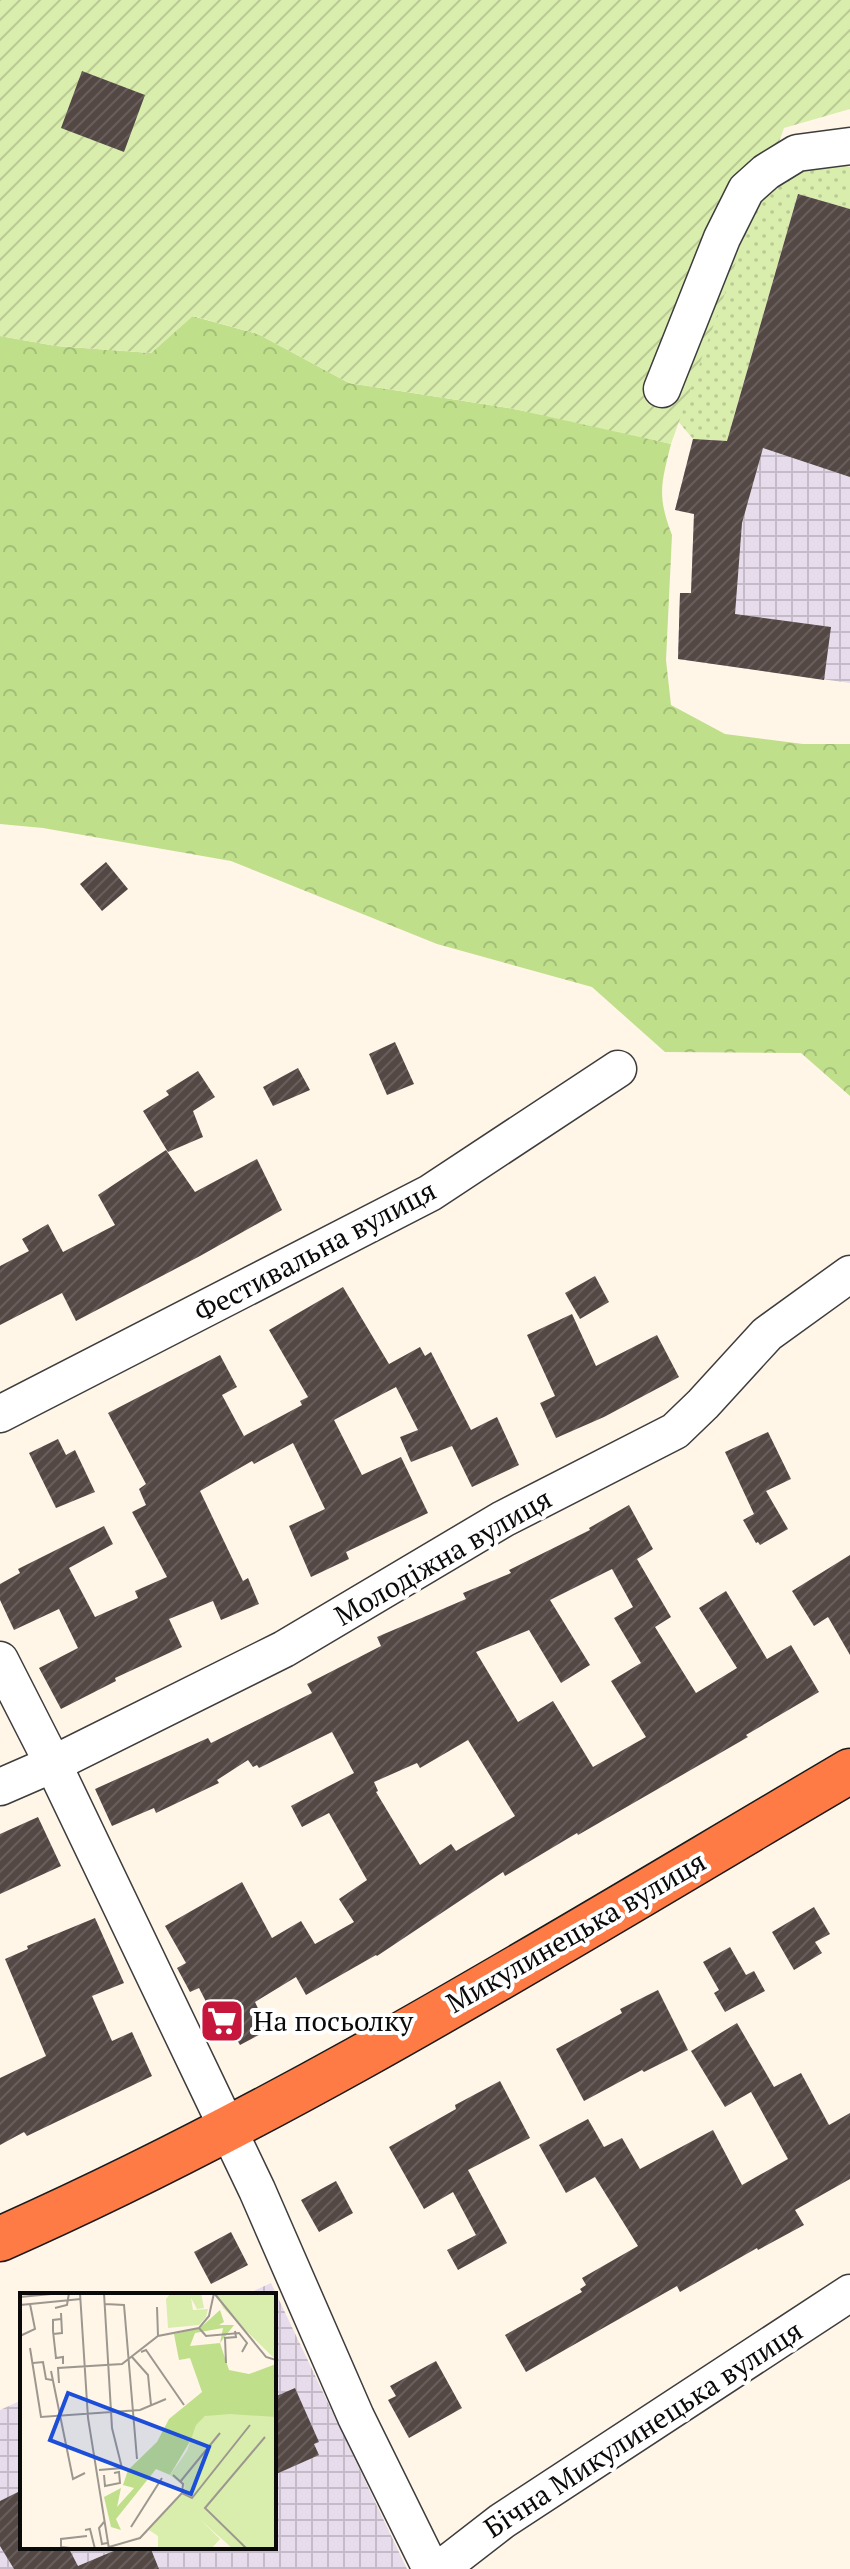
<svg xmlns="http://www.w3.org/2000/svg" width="850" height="2569" viewBox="0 0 850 2569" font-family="'PT Serif',serif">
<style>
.industrial{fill:url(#industrial-grid)}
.grass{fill:url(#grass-dots)}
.forest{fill:url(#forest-crowns)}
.garden{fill:url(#garden-furrows)}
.building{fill:url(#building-hatch);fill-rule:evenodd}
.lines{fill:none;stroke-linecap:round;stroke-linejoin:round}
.minor-casing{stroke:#3d3d3d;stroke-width:39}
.highway-casing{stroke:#1b1b1b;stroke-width:47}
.minor{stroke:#fff;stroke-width:36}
.highway{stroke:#ff7b45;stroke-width:44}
.labels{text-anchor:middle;stroke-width:8;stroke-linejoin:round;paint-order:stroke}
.street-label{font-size:28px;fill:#0a0a0a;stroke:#fff}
.poi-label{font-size:28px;fill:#0a0a0a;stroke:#fff;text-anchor:start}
.inset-road{fill:none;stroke:#9d988f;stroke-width:2}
.view{fill:#1d4ed8;fill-opacity:0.15;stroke:#1d4ed8;stroke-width:4}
.inset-edge{fill:none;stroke:#0a0a0a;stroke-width:4}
</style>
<defs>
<pattern id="industrial-grid" width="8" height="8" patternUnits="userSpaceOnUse" patternTransform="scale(2)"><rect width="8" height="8" fill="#e7dceb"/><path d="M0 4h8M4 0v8" fill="none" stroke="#c5bbc8"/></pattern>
<pattern id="grass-dots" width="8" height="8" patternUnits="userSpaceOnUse" patternTransform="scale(2)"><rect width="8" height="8" fill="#d9edad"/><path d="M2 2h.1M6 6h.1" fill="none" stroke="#b9ca94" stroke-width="1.8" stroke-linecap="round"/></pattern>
<pattern id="forest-crowns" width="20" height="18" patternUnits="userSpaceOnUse" patternTransform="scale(2)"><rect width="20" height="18" fill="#bfdf8b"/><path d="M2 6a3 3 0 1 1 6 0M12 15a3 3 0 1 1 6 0" fill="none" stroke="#a3be77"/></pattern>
<pattern id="garden-furrows" width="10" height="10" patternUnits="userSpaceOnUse" patternTransform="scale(2)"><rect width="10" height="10" fill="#d9edad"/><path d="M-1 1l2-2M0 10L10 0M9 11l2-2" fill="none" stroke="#b9ca94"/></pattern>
<pattern id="building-hatch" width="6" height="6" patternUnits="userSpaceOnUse" patternTransform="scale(2)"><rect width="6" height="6" fill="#544845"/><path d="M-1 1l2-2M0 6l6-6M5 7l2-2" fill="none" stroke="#685e5c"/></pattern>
</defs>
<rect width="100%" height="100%" fill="#fff6e7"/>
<path class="industrial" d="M798,194L850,209V683L678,659L680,593H691L694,514L675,510L693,439L727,441Z
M271,2283L407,2569H0V2410L22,2400V2547H274V2295H245Z"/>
<path class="grass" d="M815,158L850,167V209L798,194L727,441L693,439L677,420L742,233L767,184Z"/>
<path class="forest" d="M192,316L258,334L349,383L514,409L607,428L671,444C661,484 657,496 672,535L666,660L671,705L725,734L803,744H850V1096L801,1053L665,1052L592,987L437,944L231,861L43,828L0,824V336L56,346L151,353Z"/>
<path class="garden" d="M0,0H850V109L784,128L671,444L514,409L349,383L258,334L193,316L151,353L56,346L0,336Z"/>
<path class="building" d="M82,71L145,95L124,152L61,128Z
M798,194L850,209V477L763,448L742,523L735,614L831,627L824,680L678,659L680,593H691L694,514L675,510L693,439L727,441Z
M106,862L128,889L102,911L80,884Z
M395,1042L414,1084L387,1095L369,1054Z
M298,1068L310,1090L273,1106L263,1087Z
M198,1071L215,1097L193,1111L203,1137L168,1152L143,1111L169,1095L166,1091Z
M166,1150L195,1192L257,1159L282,1210L200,1256L76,1321L62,1293L0,1325V1266L29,1251L22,1239L48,1224L63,1252L115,1225L98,1195Z
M595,1276L609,1302L580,1319L565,1293Z
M343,1287L389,1364L420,1347L425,1356L431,1352L471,1430L497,1417L519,1465L472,1487L452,1446L411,1462L400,1437L418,1430L396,1387L377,1397L334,1420L362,1475L401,1457L428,1513L346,1552L349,1559L311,1577L289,1526L325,1509L293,1443L254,1464L252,1461L200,1491L243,1581L248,1578L259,1604L221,1620L213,1601L169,1619L182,1647L115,1678L116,1681L61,1709L39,1668L78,1648L59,1609L14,1630L0,1600V1584L20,1573L18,1569L104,1526L113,1544L69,1568L95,1617L138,1598L135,1591L167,1577L132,1512L146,1505L139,1489L146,1484L108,1413L220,1355L237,1387L222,1395L244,1436L302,1405L300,1401L308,1397L269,1330Z
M572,1314L596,1366L657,1335L679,1377L604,1417L556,1438L540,1403L555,1396L527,1335Z
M768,1432L791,1479L766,1491L788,1529L760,1545L758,1542L756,1543L743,1520L754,1514L725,1452Z
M58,1439L66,1455L75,1450L95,1492L56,1508L29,1453Z
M629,1505L653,1549L637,1559L671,1617L655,1627L696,1693L737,1668L699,1608L726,1591L767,1659L791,1645L819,1692L746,1735L748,1737L578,1835L577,1833L505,1876L503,1872L377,1956L376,1955L306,1995L296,1977L255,2002L268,2030L240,2045L233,2033L224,2037L199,1988L190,1992L177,1968L186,1963L165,1926L242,1882L272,1938L301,1921L315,1944L354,1922L339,1899L367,1880L329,1813L302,1827L291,1806L354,1773L332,1732L259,1768L257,1765L253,1767L248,1760L217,1780L219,1783L156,1813L154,1808L112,1826L95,1789L208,1738L211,1743L312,1693L307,1684L381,1646L377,1637L466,1599L463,1593L511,1573L509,1570L590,1530L589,1528ZM612,1569L633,1607L614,1618L641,1663L611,1681L646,1737L593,1767L553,1701L518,1722L476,1652L529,1630L561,1683L590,1665L550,1600ZM468,1740L515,1816L456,1851L451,1844L420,1865L376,1792L378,1791L374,1782L417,1763L420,1768Z
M850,1555V1655L828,1617L814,1626L792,1591Z
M38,1817L61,1866L0,1894V1834Z
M814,1907L830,1934L815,1942L822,1953L794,1970L772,1932Z
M95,1918L124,1983L92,1996L112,2041L132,2032L152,2076L27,2136L24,2132L0,2145V2078L46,2056L5,1959L28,1949L27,1946Z
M730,1947L746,1975L754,1971L765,1991L725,2012L714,1993L719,1990L703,1962Z
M658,1990L688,2050L644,2072L642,2070L584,2101L556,2049L622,2013L620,2009Z
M737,2023L774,2087L801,2073L829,2125L850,2113V2179L795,2210L804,2225L758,2250L757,2248L680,2292L677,2286L526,2372L505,2335L582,2292L580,2289L586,2285L582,2278L638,2246L595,2177L566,2193L539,2145L588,2119L604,2147L622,2138L640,2169L713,2130L742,2185L788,2159L751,2092L725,2107L691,2051Z
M500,2081L530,2138L468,2170L507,2243L458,2270L447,2250L476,2235L453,2192L424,2209L389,2147L456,2109L455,2105Z
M336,2181L353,2213L319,2232L301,2200Z
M231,2232L248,2265L211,2284L194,2252Z
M436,2361L462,2408L409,2438L388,2400L396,2396L390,2386Z
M295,2388L319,2442L314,2444L319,2455L274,2475V2397Z
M22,2490V2547H68L78,2566L123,2547H150L159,2569H14L0,2546V2501Z"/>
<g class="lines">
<g class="minor-casing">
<path id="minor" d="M662,389L722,238L746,190L766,172L797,153L850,146
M0,1414L430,1193L618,1069
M0,1660L53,1764L203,2077L257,2190L356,2417L431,2569
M0,1787L53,1764L284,1649L503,1519L675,1431L703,1404L767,1334L850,1274
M440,2569L502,2521L850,2293"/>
</g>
<g class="highway-casing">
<path id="highway" d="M0,2239C296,2108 571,1935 850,1771"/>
</g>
<use href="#minor" class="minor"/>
<use href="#highway" class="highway"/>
</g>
<defs>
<g id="supermarket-square" transform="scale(2.3)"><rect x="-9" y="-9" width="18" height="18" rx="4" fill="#c6163b" stroke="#fff"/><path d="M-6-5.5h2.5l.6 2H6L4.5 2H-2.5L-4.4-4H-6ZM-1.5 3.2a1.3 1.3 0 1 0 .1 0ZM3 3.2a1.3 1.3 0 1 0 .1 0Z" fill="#fff"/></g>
</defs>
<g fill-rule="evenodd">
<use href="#supermarket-square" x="222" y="2021"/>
</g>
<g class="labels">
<g class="street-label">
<text transform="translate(315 1251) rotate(-28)" y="10">Фестивальна вулиця</text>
<text transform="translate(443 1557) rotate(-30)" y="10">Молодіжна вулиця</text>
<text transform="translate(576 1932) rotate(-30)" y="10">Микулинецька вулиця</text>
<text transform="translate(643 2429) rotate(-33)" y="10">Бічна Микулинецька вулиця</text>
</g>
<g class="poi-label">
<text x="253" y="2031">На посьолку</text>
</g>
</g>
<g transform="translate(20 2293)">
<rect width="256" height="256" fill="#fff6e7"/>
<path d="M158,205L200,246L191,256H138V243L129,237Z" fill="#d9edad"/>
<path d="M200,17L204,29L199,32H214L200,50L209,77L229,81L256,71V124L185,123L150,182L136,176L96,226L101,237L91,234L84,204L101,195L97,214L114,195L103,192L108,177L137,149L149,126L182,99L170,65L159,67L154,41L180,35ZM203,35L200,50L170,53L175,40Z" fill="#bfdf8b" fill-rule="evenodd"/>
<path d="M151,0H181L184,15L177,16L171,5L173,17L188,16L186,24L179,32L148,35L146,6ZM196,0H256V67L203,15ZM210,121L256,124V256H213L158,207L165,194L150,182L167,158L176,132L185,123Z" fill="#d9edad"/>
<path class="inset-road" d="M60,0L68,125L89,256M194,0L246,64L256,67M0,4L31,1M85,11L104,12L117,166M0,12L61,6M137,14L138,43M35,15L47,12L49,0M41,26L33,27V38L36,65L43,64V71M179,35L186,43L219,40L227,50L222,59M33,41L42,40L41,20M0,43L15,36L10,11M10,55L21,124L120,117L146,106M121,59L126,57L164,112M112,64L128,82L131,112M13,70L23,69L26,86L32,87M206,70L205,45L216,44L215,38M31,78L53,186L65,180M39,90L38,75L102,71L138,43L179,35L189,23L194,0M79,177L102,175L92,135L84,0M84,182L85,193L100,190L99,179L94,180M160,189L200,140M162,200L172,205L230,132M84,229L79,235L82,251L87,250M111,234L142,185M65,237L70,236L75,256M89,254L120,245L162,200L163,191L153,182M59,256L41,254V246L67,243M227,256L185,215L245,144"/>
<path class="view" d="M48,100L189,154L171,201L30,147Z"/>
<rect width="256" height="256" class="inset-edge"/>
</g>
</svg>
